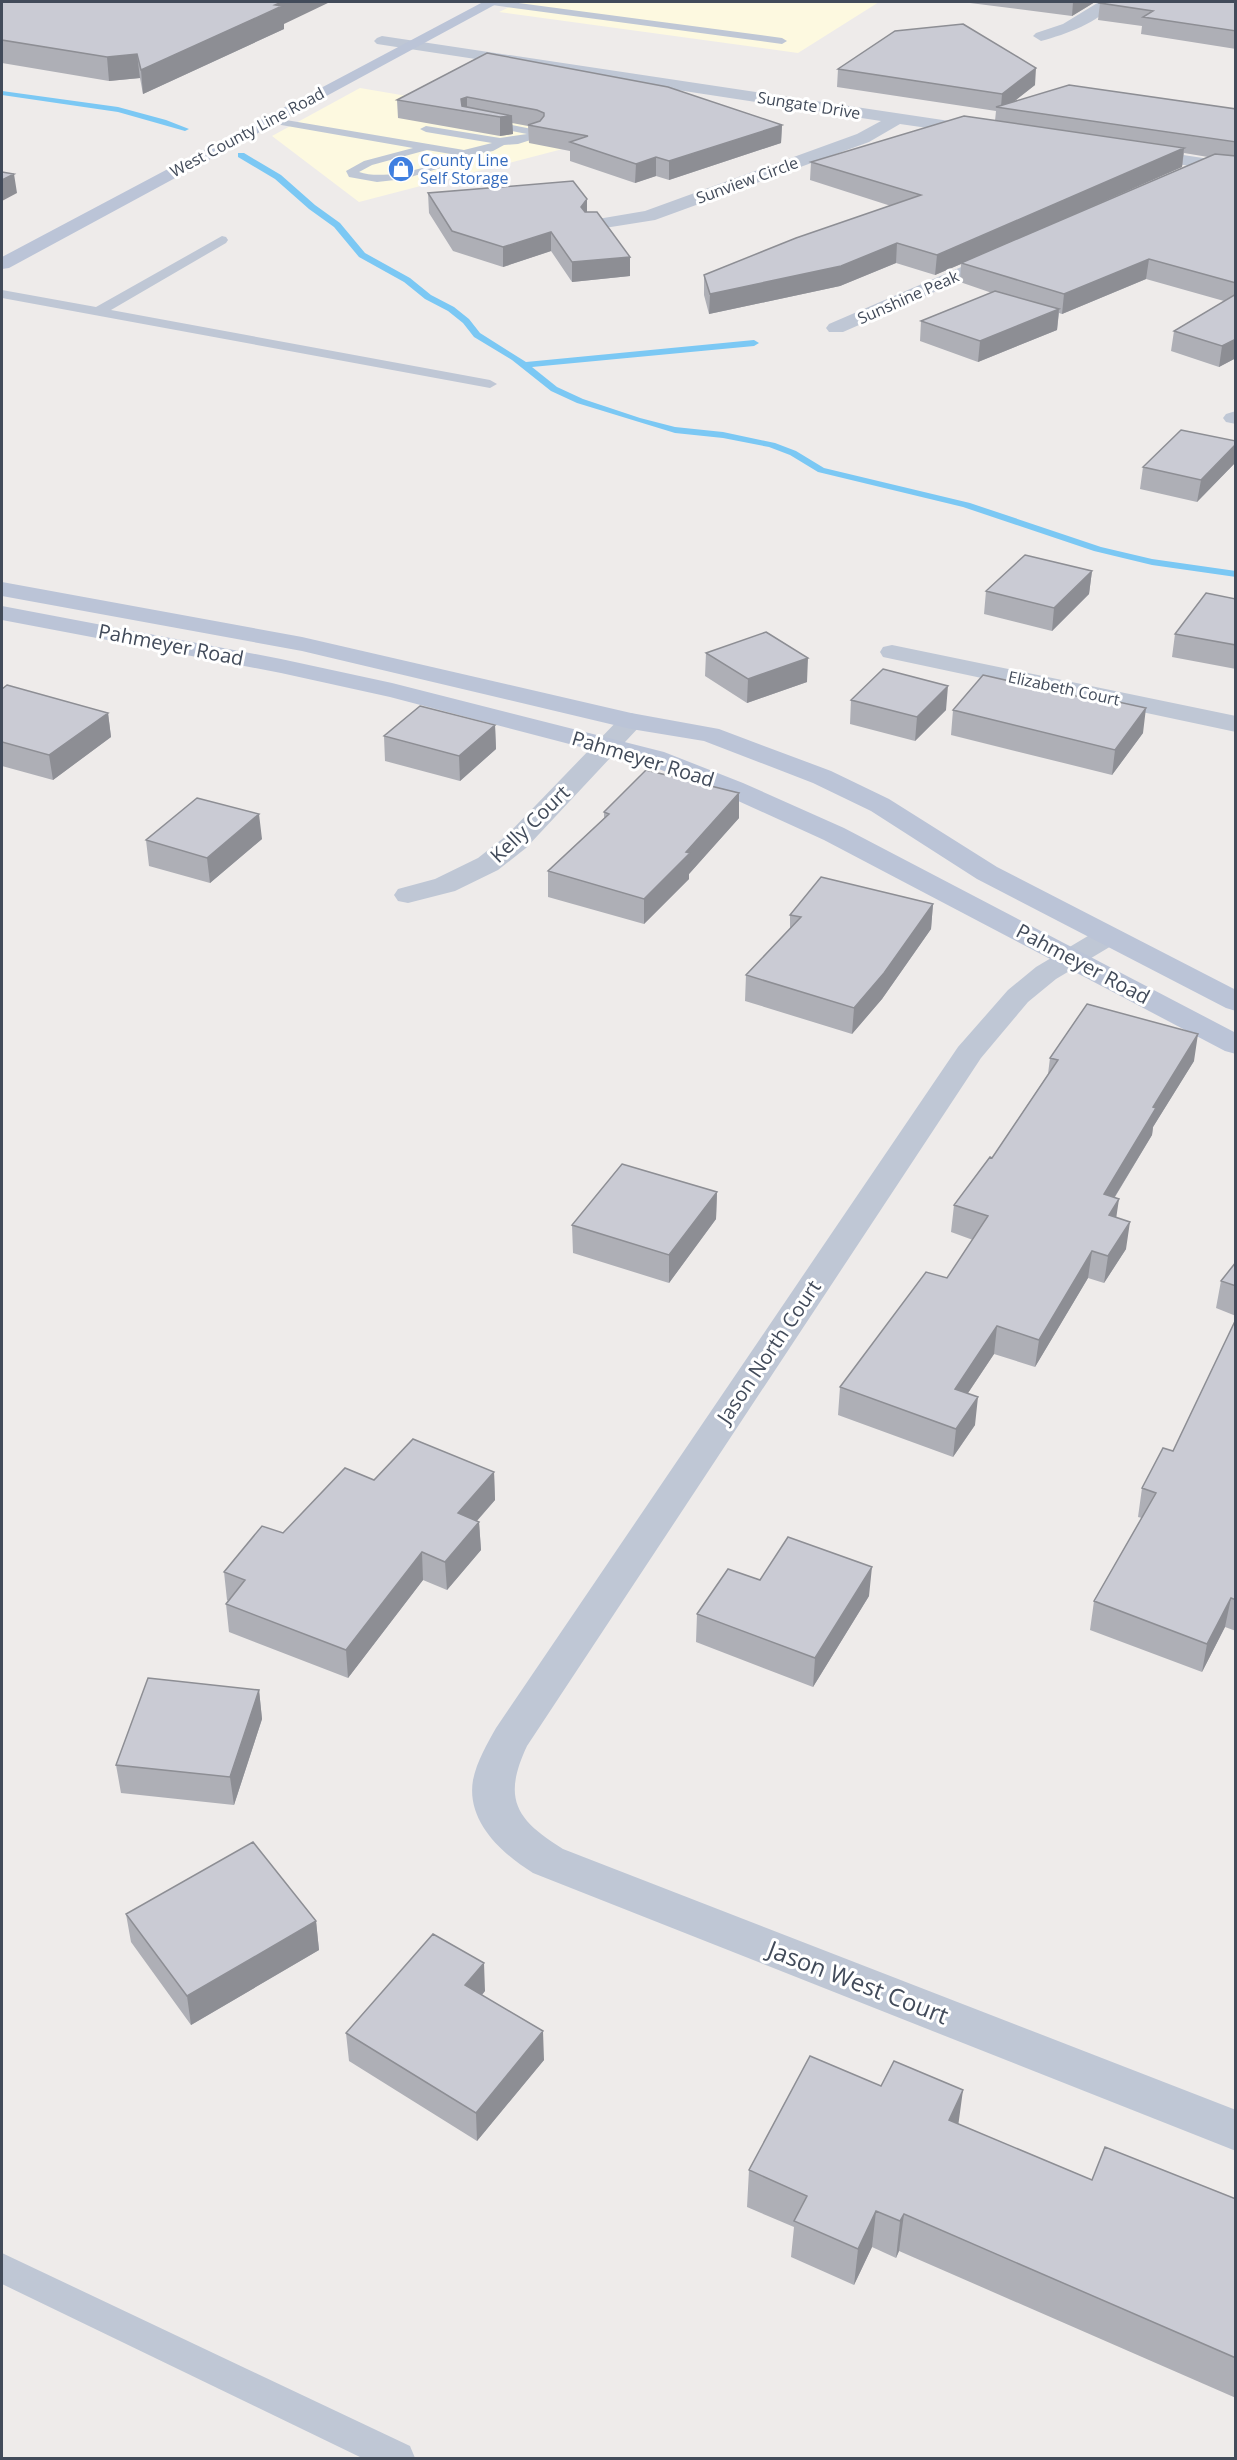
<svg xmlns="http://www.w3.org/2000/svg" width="1237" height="2460" viewBox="0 0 1237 2460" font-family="'Open Sans',sans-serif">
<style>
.commercial{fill:#fdf9e0}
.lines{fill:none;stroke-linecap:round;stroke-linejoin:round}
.stream{fill:#7bc8f4;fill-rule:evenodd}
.lane{fill:#bfc7d5;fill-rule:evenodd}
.street{fill:#bfc7d5;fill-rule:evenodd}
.secondary{fill:#bbc4d7;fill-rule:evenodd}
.wall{fill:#aeafb6;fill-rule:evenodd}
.shaded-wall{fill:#8d8e94}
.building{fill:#cacbd4;stroke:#8d8e94;stroke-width:1.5}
.labels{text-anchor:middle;stroke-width:6;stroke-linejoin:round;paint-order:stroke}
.far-street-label{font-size:16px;fill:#424b5a;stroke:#fff}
.far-shop-label{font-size:16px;fill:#366cbe;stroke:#fff;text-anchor:start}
.street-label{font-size:20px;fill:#424b5a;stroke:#fff}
.near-street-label{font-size:24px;fill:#424b5a;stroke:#fff}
</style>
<rect width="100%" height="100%" fill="#eeebea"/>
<path class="commercial" d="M520,2H879L798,53L499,12Z
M360,88L624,133L359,202L272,136Z"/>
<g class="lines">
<path class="stream" d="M2,91L118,107L166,120L189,129L185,131L118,112L2,95Z
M238,153H244L281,175L315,205L340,223L365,253L410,278L431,295L454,307L469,319L480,333L526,362L754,340L759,343L754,346L532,367L557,387L583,399L640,418L675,427L723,432L775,443L796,451L824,468L970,503L1101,547L1152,559L1236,571V577L1152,565L1094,551L963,507L818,472L790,455L769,447L723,438L675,433L577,403L551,391L512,360L474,337L463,323L448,311L425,299L404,282L359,257L334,227L309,209L275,179L238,157Z"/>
<path class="lane" d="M487,2H511L782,38L787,41L782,44L492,5Z
M268,117L464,150L492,143L426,132L420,129L426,126L500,138L527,134L477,124V120L481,119L537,130L543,133L540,137L518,144L504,145L493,151L472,155L460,162L404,179L377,182L349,177L346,171L364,161L413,148L264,122L262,120ZM427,150L457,155C432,167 385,181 359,172L372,165Z
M222,236L226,237L228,240L226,243L111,310L490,380L497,384L490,388L2,298V290L96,307Z
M2,2253L410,2446L415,2458H362L2,2284Z"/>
<path class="street" d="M1099,2H1115C1098,23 1067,34 1041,41L1033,36L1036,33L1063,24Z
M382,36L983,126L991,131L983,136L900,124L869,142L655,220L592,230L586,229L583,225L586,221L645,211L857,134L881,121L377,44L374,41L377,38Z
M1137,148L1236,163V173L1131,157L1128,153L1131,149Z
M1003,249L1010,251L1012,255L1010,259L843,332H829L826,328L829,324Z
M1236,411V424L1226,422L1223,418L1226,414Z
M892,645L1236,716V732L883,657L880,652L883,647Z
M631,713L640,716L644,721L640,726L526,848L498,870L455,891L408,903L398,901L394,895L398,889L435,879L478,858L506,836L622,716Z
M1108,927L1118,930L1122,936L1118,942L1056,979L1028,1002L981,1058L527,1746C502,1799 516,1820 563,1849L1236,2110V2151L533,1873C501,1853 466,1821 473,1780C477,1761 487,1744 496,1728L958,1047L1008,990L1036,967L1098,930Z"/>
<path class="secondary" d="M483,2H500L9,268L2,269V257Z
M2,582L302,637L631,713L719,729L831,771L889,799L997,867L1236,990V1011L1226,1008L977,879L871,811L813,783L704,741L631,729L302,651L2,596Z
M2,606L281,659L392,683L664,752L743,783L844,828L1236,1033V1054L1225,1051L824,840L725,795L646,764L390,697L281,673L2,620Z"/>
</g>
<path class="wall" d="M2,2L284,24V29L143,94L140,78L109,81L2,63Z
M971,2H1095L1072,16L970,3Z
M1236,2V49L1141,34L1142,26L1098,20L1100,3Z
M487,53L782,125L781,143L669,180L656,176L635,183L570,161V151L529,143L528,126L512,123L513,134L500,136L398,118L397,100Z
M838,69L1035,85L1014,101L1236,109V358L1219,367L1171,351L1174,331L1224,301L1146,279L1062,314L1059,313L1057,330L978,362L920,341L921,321L992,293L960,282L961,264L935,275L896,263L840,286L709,314L704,295V275L891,206L810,180L811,162L995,121L996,111L837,87ZM1184,153L1208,157L1097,204L1182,167Z
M428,193L587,199V212L630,257V276L572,282L551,251L503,267L453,251L429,213Z
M1236,441V456L1234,464L1197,502L1140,489L1143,467Z
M1092,571L1089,594L1052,631L984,614L986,591Z
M1236,599V669L1172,657L1175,634Z
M706,653L807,682L747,703L705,676Z
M2,689L108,713L111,737L53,780L2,766Z
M851,700L946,710L915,741L850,724Z
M953,710L1143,733L1112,775L951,735Z
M495,725L496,749L460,781L385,761L384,736Z
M604,812L739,818L689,874V879L644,924L548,897V871L604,818Z
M262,839L210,883L149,866L146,840Z
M933,904L931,929L882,999L852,1034L745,1001L746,975L790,929V915Z
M1050,1058L1194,1061L1153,1127L1152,1135L1115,1197L1116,1217L1126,1249L1104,1283L1088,1278L1035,1367L994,1354L968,1393L975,1425L953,1457L838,1415L840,1387L947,1278L973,1240L951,1232L954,1205L992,1158L1048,1074Z
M717,1192L716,1219L669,1283L573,1253L572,1225Z
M1236,1262V1316L1216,1308L1221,1281Z
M1236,1319V1631L1225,1627L1202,1672L1090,1630L1094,1601L1142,1518L1138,1517L1142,1488L1173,1451Z
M494,1472L495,1500L477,1521L479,1522L481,1550L447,1590L423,1580L348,1678L229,1632L226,1604L228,1601L227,1600L224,1572L283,1533L374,1480Z
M869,1596L813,1687L696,1642L697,1614Z
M259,1690L262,1719L234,1805L121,1793L116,1765Z
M126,1914L316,1921L319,1950L191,2025L131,1942Z
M485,1991L482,1995L544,2060L477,2141L349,2061L346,2033Z
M958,2124L1092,2180L1236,2199V2398L899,2251L896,2258L872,2247L854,2285L791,2257L794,2227L747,2207L749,2170Z"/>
<path class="shaded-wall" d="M282,2H330L284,24V29L143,94L141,70Z
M1073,2H1095L1072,16Z
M137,54L140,78L109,81L107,57Z
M1036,68L1035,85L1006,108L1001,107L1002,94Z
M467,97V112L461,111V99Z
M512,116L513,134L500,136V117Z
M782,125L781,143L669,180V161Z
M1184,148L1182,167L963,263H961V264L935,275L937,255Z
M656,157V176L635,183L636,164Z
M14,174L17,193L2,201V180Z
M587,199V219L581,207Z
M551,232V251L503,267V247Z
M897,243L896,263L840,286L709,314L710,294Z
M630,257V276L572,282V262Z
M1149,259L1146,279L1062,314L1064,294Z
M1059,309L1057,330L978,362L980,341Z
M1236,339V358L1219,367L1222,346Z
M1236,444L1234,464L1197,502L1201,480Z
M1092,571L1089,594L1052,631L1054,608Z
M808,658L807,682L747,703L748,679Z
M948,686L946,710L915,741L917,717Z
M1146,708L1143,733L1112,775L1115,750Z
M108,713L111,737L53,780L49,755Z
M495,725L496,749L460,781L459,756Z
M739,793V818L689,874V879L644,924V899Z
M259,814L262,839L210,883L207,858Z
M933,904L931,929L882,999L852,1034L854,1008Z
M1198,1034L1194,1061L1153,1127L1152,1135L1100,1221L1104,1194L1153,1107Z
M717,1192L716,1219L669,1283V1255Z
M1119,1199L1115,1226L1109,1215Z
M1130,1222L1126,1249L1104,1283L1108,1256Z
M1092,1251L1088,1278L1035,1367L1039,1340Z
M997,1326L994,1354L952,1417L955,1389Z
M978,1397L975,1425L953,1457L956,1429Z
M494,1472L495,1500L459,1541L458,1513Z
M479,1522L481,1550L447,1590L445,1562Z
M422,1552L423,1580L348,1678L346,1650Z
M872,1567L869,1596L813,1687L815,1658Z
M1231,1598L1225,1627L1202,1672L1207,1644Z
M259,1690L262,1719L234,1805L230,1777Z
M316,1921L319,1950L191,2025L187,1996Z
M484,1963L485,1991L466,2013L465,1985Z
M543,2031L544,2060L477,2141L476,2113Z
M963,2090L958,2127L949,2120Z
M876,2211L872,2247L854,2285L858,2249Z
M904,2214L899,2251L896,2258L900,2221Z"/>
<path class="building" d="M2,2H282L275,5L282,6L141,70L137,54L107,57L2,40Z
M1102,2H1236V31L1143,17L1153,11L1100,3Z
M963,24L1036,68L1002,94L838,69L895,31Z
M487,53L668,87L782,125L669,161L656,157L636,164L570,142L588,136L528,125L540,121L544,116V113L537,110L467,97L461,99L462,106L512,116L500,117L397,100Z
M1069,85L1236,109V142L996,107Z
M964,116L1184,148L937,255L897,243L841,266L710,294L704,275L796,238L921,195L811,162Z
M1215,154L1236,156V283L1149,259L1064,294L961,263Z
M2,172L14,174L2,180Z
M573,181L587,199L581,207L585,212H597L630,257L572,262L551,232L503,247L452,231L428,193Z
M995,291L1059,309L980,341L921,321Z
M1236,294V339L1222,346L1174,331Z
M1181,430L1236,441V444L1201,480L1143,467Z
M1025,555L1092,571L1054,608L986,591Z
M1206,593L1236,599V645L1175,634Z
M766,632L808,658L748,679L706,653Z
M883,669L948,686L917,717L851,700Z
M983,675L1103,702L1105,699L1146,708L1115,750L953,710Z
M7,685L108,713L49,755L2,742V689Z
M420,706L495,725L459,756L384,736Z
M646,770L739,793L686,852L690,853L644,899L548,871L609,814L604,812Z
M197,798L259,814L207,858L146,840Z
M821,877L933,904L884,973L854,1008L746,975L801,917L790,915Z
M1087,1004L1198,1034L1153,1107L1156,1108L1104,1194L1119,1199L1109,1215L1130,1222L1108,1256L1092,1251L1039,1340L997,1326L955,1389L978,1397L956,1429L840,1387L926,1272L947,1278L988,1216L954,1205L990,1157L992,1158L1058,1060L1050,1058Z
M622,1164L717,1192L669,1255L572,1225Z
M1236,1262V1286L1221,1281Z
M1236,1319V1600L1231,1598L1207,1644L1094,1601L1156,1493L1142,1488L1163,1448L1173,1451Z
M413,1439L494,1472L458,1513L479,1522L445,1562L422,1552L346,1650L226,1604L245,1580L224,1572L262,1526L283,1533L345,1468L374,1480Z
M788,1537L872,1567L815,1658L697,1614L728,1569L760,1580Z
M148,1678L259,1690L230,1777L116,1765Z
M253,1842L316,1921L187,1996L126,1914Z
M433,1934L484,1963L465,1985L543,2031L476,2113L346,2033Z
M810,2056L881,2086L894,2061L963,2090L949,2120L1092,2180L1105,2147L1236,2199V2358L904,2214L900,2221L876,2211L858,2249L794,2221L807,2196L749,2170Z"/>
<defs>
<g id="shop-disc" transform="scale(1.35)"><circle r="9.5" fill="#3f7fe0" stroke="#fff"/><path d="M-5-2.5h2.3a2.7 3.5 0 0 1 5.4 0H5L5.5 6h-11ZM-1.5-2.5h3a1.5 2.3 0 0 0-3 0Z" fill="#fff"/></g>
</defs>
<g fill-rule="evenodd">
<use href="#shop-disc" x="401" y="169"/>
</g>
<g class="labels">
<g class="far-street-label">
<text transform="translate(809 105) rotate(9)" y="6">Sungate Drive</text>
<text transform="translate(247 132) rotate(-28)" y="6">West County Line Road</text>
<text transform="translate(747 180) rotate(-20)" y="6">Sunview Circle</text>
<text transform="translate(908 297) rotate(-24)" y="6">Sunshine Peak</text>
<text transform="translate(1064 688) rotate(12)" y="6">Elizabeth Court</text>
</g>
<g class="far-shop-label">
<text x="420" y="166">County Line<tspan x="420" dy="18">Self Storage</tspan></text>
</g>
<g class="street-label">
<text transform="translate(171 645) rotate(11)" y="7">Pahmeyer Road</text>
<text transform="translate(643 759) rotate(17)" y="7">Pahmeyer Road</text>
<text transform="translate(530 824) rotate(-44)" y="7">Kelly Court</text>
<text transform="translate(1083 964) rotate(28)" y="7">Pahmeyer Road</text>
<text transform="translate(769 1352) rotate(-56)" y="7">Jason North Court</text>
</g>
<g class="near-street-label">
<text transform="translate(858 1983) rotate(21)" y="8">Jason West Court</text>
</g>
</g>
<rect width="1237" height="2460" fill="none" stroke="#424b5a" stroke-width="6"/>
</svg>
